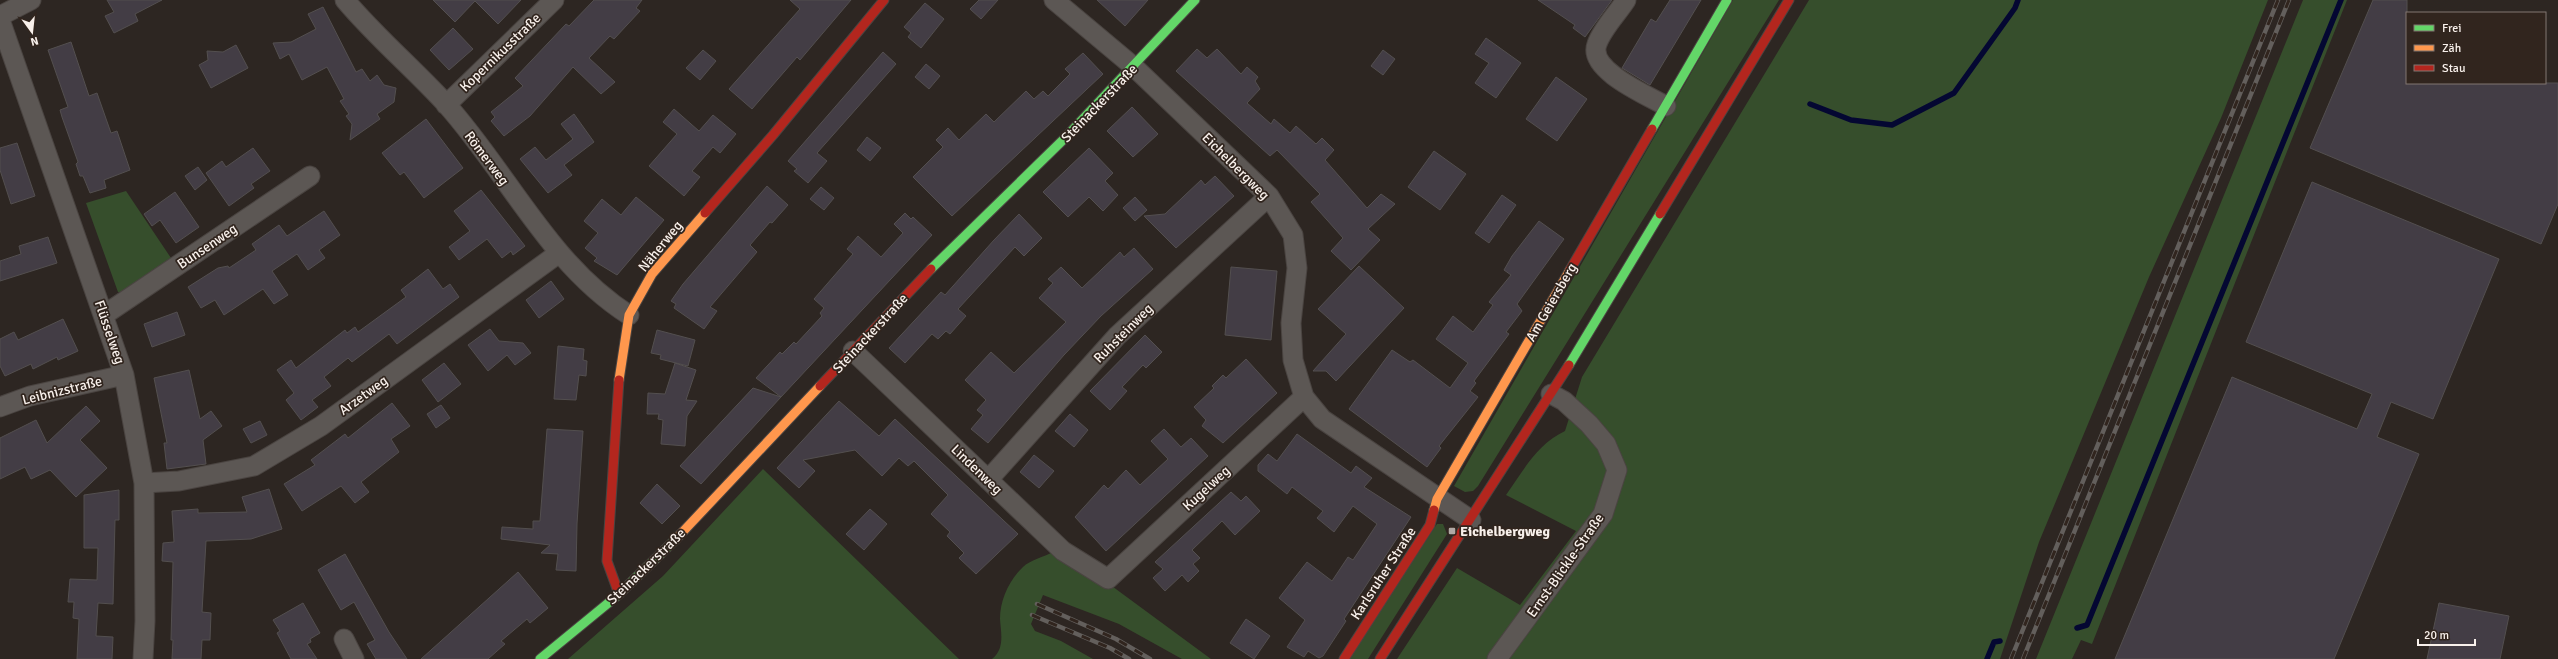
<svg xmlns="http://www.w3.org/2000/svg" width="2558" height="659" viewBox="0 0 2558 659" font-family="Signika,sans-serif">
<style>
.green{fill:#364e2c}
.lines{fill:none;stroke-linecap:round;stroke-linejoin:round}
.stream{stroke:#040732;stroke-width:5.5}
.building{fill:#433d45;stroke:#534f4f}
.street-casing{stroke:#4a4441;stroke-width:21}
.fast-casing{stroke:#4a4441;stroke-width:11}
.slow-casing{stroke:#4a4441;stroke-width:11}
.jam-casing{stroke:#4a4441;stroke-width:11}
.street{stroke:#5c5754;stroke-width:19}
.fast{stroke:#63d668;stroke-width:9}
.slow{stroke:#ff974d;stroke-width:9}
.jam{stroke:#b3261e;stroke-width:9}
.rail-casing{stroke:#635f5c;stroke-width:4.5}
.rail{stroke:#31251e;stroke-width:3;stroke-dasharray:9;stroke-linecap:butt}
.poi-dot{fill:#b1a9a5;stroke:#31251e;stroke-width:1.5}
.labels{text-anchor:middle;stroke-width:3.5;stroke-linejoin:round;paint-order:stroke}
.street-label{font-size:14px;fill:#f8f0eb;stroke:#31251e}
.poi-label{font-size:14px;font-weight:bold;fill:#f8f0eb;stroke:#31251e;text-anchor:start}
</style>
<rect width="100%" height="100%" fill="#2d2622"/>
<path class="green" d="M1733,0H1779L1478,486L1473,491L1465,492L1454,486Z
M1809,0H2268L2221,118L2149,277L2039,542L2000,659H1397L1457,568L1520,605L1576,531L1506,495C1523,471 1537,444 1565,431L1582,377Z
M2303,0H2347L2092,644L2081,640L2072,659H2036Z
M126,191L175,264L131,293L118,292L86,203Z
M763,469L959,659H568L663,576Z
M1437,524H1443L1447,534L1368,659H1348Z
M1053,552L1105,581L1211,659H1182L1119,624L1043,595L1031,624L1035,631L1061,641L1093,659H992C1005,649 1001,633 1000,619C1000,600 1009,580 1023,567C1030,560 1044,557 1053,552Z"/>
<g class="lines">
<path class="stream" d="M1810,104L1851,120L1892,125L1954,93L2015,8L2018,0
M2077,628L2087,625L2341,0
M1987,659L1994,642L2000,641"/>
</g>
<path class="building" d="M107,0H162L135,14L138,21L114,33L105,16L114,12Z
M433,0H521L498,24L475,1L455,22Z
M594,0H642L636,8L640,11L614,39L610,36L589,58L615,82L601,94L573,67L530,116L504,136L491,121L495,117L491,112L523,86L515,78L566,24L569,26Z
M790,0H851L800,60L797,57L752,109L729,89L800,9Z
M979,0H998L981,19L970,9Z
M1097,0H1148L1125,26Z
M1538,0H1612L1585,37L1573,28L1575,25Z
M1670,0H1701L1650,85L1622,68L1651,19L1656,22Z
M2373,0H2407V83H2558V204L2541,244L2310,148Z
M925,3L944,19L921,48L908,37L911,33L904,27Z
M323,7L356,72L362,69L370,81L377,75L384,85L396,88L394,102L377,114L380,119L350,140L352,124L346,116L349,114L340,101L344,99L327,67L302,80L289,54L280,59L273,43L291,42L316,29L308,14Z
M453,28L473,49L449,70L430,50Z
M1486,38L1521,63L1496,98L1475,83L1489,63L1475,54Z
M71,42L89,96L97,93L111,133L117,131L130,170L104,180L106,188L90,193L83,176H80L76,164L78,162L62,117L60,110L68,107L48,50Z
M236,45L248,68L211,88L199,65L208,60L207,51L223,52Z
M1197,49L1207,58L1217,49L1241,74L1247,67L1258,77L1255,81L1260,89L1247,103L1271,124L1274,119L1290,133L1296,126L1316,144L1322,138L1334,150L1325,160L1367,208L1381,194L1395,204L1368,229L1380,240L1351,270L1331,251L1343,238L1311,202L1320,194L1277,150L1270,156L1176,71Z
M703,50L716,61L700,80L686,68Z
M1383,50L1395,59L1383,75L1371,66Z
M883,52L896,64L817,153L827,161L808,183L794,171L797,169L788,161Z
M1083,53L1103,74L952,216L913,177L943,147L936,140L948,128L959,140L986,114L994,122L1026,91L1034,99L1043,91L1048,96L1070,74L1065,69Z
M926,64L940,76L929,89L915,77Z
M1556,77L1587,99L1557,141L1526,119Z
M1132,107L1158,134L1133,157L1107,131Z
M674,109L699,131L713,115L736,134L720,153L713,147L692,171L700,177L684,196L649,166L677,134L663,122Z
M574,114L594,142L564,165L572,175L548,193L520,159L535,147L546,160L573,139L561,124Z
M426,119L463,168L424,198L404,172L400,175L382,153Z
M867,137L881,148L870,161L857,150Z
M17,143L35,196L11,204L0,170V148Z
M253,148L270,171L251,184L254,188L229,206L206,173L222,161L226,167Z
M1089,148L1113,173L1105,181L1118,195L1103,211L1089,197L1068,217L1043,192Z
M1434,151L1466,174L1440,210L1408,187Z
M198,167L207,180L195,190L185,176Z
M1215,176L1234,196L1176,248L1144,216L1165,214L1201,180L1205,185Z
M2312,182L2499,259L2433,419L2391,402L2377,437L2419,454L2334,659H2115L2232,377L2357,429L2372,394L2246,342Z
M767,186L788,205L772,223L770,222L750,245L757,252L710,307L717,311L704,329L674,308L676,304L671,301L683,284Z
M821,187L834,198L824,210L810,199Z
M481,190L525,246L513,255L511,251L502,258L487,239L459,260L449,247L470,231L454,211Z
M175,192L199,227L176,243L160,220L152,226L144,214Z
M1502,195L1516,205L1489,243L1475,233Z
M636,197L664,220L617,275L594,261L597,258L585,248L598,233L584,221L602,199L621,215Z
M1135,197L1147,210L1135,221L1123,208Z
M324,211L340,235L319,250L325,258L308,270L297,254L272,271L288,295L274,304L263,289L224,315L215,300L201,308L188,287L218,268L228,266L229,268L256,250L252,244L279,225L287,236Z
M905,213L911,219L913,217L932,235L781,397L756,378L780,352L782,354L794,342L796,344L822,316L820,313L824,308L814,299L853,254L847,249L858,236L881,257L903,233L894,224Z
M1019,214L1042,238L1024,256L1015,247L958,309L966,316L950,334L946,331L938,339L932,334L905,363L889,348L941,292L945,295L994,240Z
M1539,221L1564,239L1517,304L1522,311L1506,332L1509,334L1474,381L1476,383L1470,391L1478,397L1439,446L1441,448L1427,467L1349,409L1392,350L1410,362L1413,360L1450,388L1468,363L1436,339L1453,316L1473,332L1493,305L1489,302L1511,275L1504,270L1512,256Z
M48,237L57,263L0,281V261L21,254L19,246Z
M1134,248L1153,269L1101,316L1064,355L988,443L971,429L983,415L977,410L986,400L965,380L991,352L1014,373L1066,322L1039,298L1053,283L1048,279L1061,267L1082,288L1120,252L1124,257Z
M1359,266L1404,308L1336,381L1326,371H1313L1346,334L1318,309Z
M1231,267L1277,271L1271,340L1225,335Z
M428,269L443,289L450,284L459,297L397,344L389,334L352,362L348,358L324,377L331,386L312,400L318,407L301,420L286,400L294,393L277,370L291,360L296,368L345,330L347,333L355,327L358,332L406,297L401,290Z
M551,281L564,299L539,318L526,300Z
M177,312L185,335L152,347L144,324Z
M63,319L78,351L58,360L57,357L33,369L31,364L5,376L0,366V339L14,332L18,340Z
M490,329L499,341L523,343L531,353L515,365L507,355L488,371L468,345Z
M657,330L695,340L688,366L660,359L661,355L651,353Z
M1145,335L1162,352L1146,368L1143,365L1122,387L1127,391L1110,410L1090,391Z
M558,346L584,349L583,360L587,361L586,376L579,375L576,400L554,399Z
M1246,359L1277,393L1223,443L1202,426L1206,420L1194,407L1214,388L1212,386L1223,375L1226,378Z
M444,363L461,384L438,402L422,380Z
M675,363L696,370L686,400L697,401L687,416L685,446L661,444L663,420L658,419L659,414H647L648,393L665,394Z
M189,370L200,419L211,411L222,426L203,440L206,464L167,469L164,443H167L154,378Z
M753,388L781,397L701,484L680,466Z
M839,401L879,436L895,419L1018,534L976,574L959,558L964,553L947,536L950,532L931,514L948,495L914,461L908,466L899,458L882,476L855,450L803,460L815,471L799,488L777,468Z
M392,403L410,426L391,439L399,452L361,482L369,492L355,503L341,486L302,511L284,484L315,465L311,460L345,434L348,438Z
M441,405L450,418L436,428L427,414Z
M86,406L100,421L80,440L107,468L76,497L50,470L31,479L25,467L0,479V438L36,420L47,443Z
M1070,414L1088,430L1074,447L1055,431Z
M260,421L267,435L251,443L243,429Z
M547,429L583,431L577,524L576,571L556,570L558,554L541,553L550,545L501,539L502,527L533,529V521H540Z
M1164,429L1181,447L1191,438L1208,456L1106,551L1075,517L1104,485L1108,489L1126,470L1140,485L1168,459L1151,441Z
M1297,434L1351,473L1356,466L1372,478L1364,487L1411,517L1344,619L1346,621L1323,656L1319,658L1308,651L1304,657L1287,647L1305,620L1279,598L1307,562L1332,581L1348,557L1353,560L1377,524L1353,506L1334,532L1317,518L1323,511L1292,487L1287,494L1258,471V465L1268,454L1277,461Z
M1034,455L1054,471L1039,488L1020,472Z
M657,484L680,506L662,524L640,503Z
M269,489L282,529L251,539L206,541L202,612L211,613L210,640H202L201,659H172L173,640H171L173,562L162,561L163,543L174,542L172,511L198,509V513L247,512L242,497Z
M119,490V520H115L113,604L98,603L96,636L113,637L112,659H77L79,619L73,618L74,602H68L70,579L97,580L98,548H84V495Z
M1231,492L1241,501L1246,496L1260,511L1235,535L1222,521L1192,550L1200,558L1193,564L1199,571L1188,582L1182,575L1165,591L1153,578L1163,569L1155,562Z
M870,509L887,524L864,550L846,534Z
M345,554L389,632L407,659H376L367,644L375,640L354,602L341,610L318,570Z
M518,572L548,608L530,623L527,619L501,641L505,644L488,659H421Z
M303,603L320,633L310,639L311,642L307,644L317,659H291L277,633L280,631L273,620Z
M2439,603L2509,616L2500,659H2427Z
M1246,619L1270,636L1254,659L1230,643Z"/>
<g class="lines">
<g class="street-casing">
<path id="street" d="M345,0C376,37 413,68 446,104C508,173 549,264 629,315
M1054,0L1134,67L1269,196L1293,235L1297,268L1291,323L1293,360L1304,397L1322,419L1471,520
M1626,0C1617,14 1602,29 1597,44C1587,70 1647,95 1666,106
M0,16L31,0
M0,20L124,375L144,483L145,621L143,659
M446,105L554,0
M104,315L310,176
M853,351L1063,551L1108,579L1304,397
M0,407L30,396L124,375
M988,480L1117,336L1269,196
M144,483L179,481L254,466L321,426L559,253
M344,639L354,659
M1497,659L1603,514L1617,470L1606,444L1589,424L1564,401L1551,394"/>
</g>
<g class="fast-casing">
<path id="fast" d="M1652,129L1727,0
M931,269L1064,139L1195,0
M1569,365L1660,214
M540,659L618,595L676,539"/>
</g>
<g class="slow-casing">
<path id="slow" d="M619,380L629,315L652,274L705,213
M1434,510L1437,499L1570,270
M676,539L820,386"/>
</g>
<g class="jam-casing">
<path id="jam" d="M705,213L773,135L884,0
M1660,214L1789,0
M1570,270L1652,129
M619,380L607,561L619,594
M820,386L931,269
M1344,659L1430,525L1434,510
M1380,659L1569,365"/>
</g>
<use href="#street" class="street"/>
<use href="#fast" class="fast"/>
<use href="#slow" class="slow"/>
<use href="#jam" class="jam"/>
<g class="rail-casing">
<path id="rail" d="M1037,604L1116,639L1150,659
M1032,615L1110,648L1129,659
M2011,659L2278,0
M2023,659L2289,0"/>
</g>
<use href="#rail" class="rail"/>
</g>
<rect class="poi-dot" x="1448" y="527" width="8" height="8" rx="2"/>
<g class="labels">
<g class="street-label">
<text transform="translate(500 52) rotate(-44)" y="5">Kopernikusstraße</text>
<text transform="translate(1099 103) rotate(-46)" y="5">Steinackerstraße</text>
<text transform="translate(487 158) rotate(53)" y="5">Römerweg</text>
<text transform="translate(1236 166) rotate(45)" y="5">Eichelbergweg</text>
<text transform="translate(207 246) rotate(-34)" y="5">Bunsenweg</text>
<text transform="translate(660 246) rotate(-51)" y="5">Näherweg</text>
<text transform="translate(1551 302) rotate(-60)" y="5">Am Geiersberg</text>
<text transform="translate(110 332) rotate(71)" y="5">Flüsselweg</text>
<text transform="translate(870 333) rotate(-47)" y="5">Steinackerstraße</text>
<text transform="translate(1123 333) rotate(-45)" y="5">Ruhsteinweg</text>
<text transform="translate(62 390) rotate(-14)" y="5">Leibnizstraße</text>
<text transform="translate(363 395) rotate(-36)" y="5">Arzetweg</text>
<text transform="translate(977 469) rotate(44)" y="5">Lindenweg</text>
<text transform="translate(1206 488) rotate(-43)" y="5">Kugelweg</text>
<text transform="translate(1565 565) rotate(-55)" y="5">Ernst-Blickle-Straße</text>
<text transform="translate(646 566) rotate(-44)" y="5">Steinackerstraße</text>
<text transform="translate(1383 573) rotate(-57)" y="5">Karlsruher Straße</text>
</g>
<g class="poi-label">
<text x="1460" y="536">Eichelbergweg</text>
</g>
</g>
<rect x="2406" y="12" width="140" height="72" fill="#31251e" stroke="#817670"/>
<rect x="2414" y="25" width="20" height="6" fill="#63d668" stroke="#817670"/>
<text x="2442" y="32" font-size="12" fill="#f8f0eb">Frei</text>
<rect x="2414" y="45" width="20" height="6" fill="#ff974d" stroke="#817670"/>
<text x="2442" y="52" font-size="12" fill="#f8f0eb">Zäh</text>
<rect x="2414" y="65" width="20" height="6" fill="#b3261e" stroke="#817670"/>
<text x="2442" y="72" font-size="12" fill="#f8f0eb">Stau</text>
<g transform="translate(32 32) rotate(165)" stroke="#31251e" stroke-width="3" paint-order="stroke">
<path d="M0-3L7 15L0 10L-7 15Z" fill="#f8f0eb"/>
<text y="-6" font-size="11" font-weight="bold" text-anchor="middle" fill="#f8f0eb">N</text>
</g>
<path d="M2418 639v6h57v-6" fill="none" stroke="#f8f0eb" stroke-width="2"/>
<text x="2424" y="639" font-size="12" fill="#f8f0eb" stroke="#31251e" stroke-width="3" paint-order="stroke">20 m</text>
</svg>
